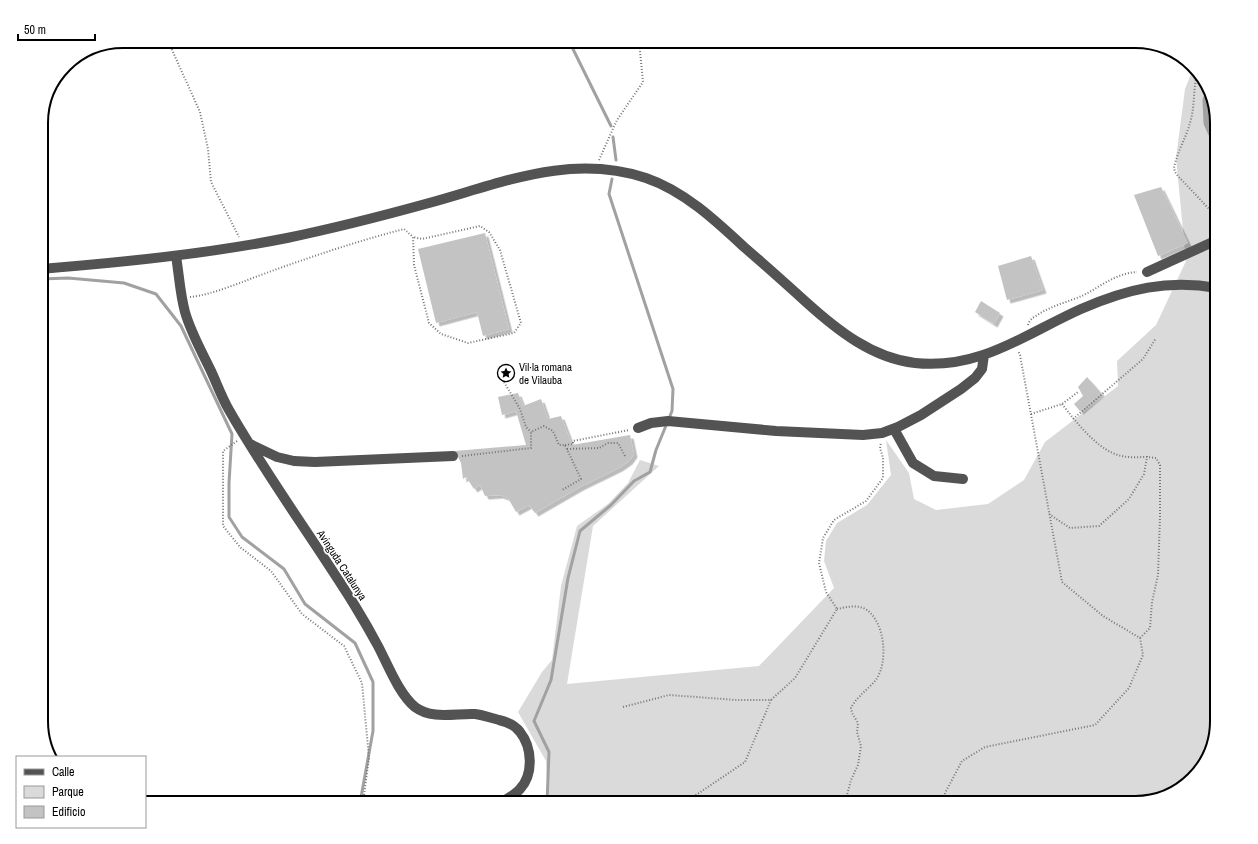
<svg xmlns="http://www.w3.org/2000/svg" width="1258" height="844" viewBox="0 0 1258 844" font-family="'Archivo Narrow',sans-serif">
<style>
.green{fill:#dadada}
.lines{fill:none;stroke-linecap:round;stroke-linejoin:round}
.stream{stroke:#a1a1a1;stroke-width:3}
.river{stroke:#a1a1a1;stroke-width:19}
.building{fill:#c3c3c3;filter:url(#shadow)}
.path{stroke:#757575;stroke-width:2;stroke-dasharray:1 2;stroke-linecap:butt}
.minor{stroke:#535353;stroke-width:10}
.labels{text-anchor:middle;stroke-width:3.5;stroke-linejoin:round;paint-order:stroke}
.poi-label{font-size:11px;fill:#000;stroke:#fff;text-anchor:start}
.street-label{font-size:11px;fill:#000;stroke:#fff}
.rim{fill:none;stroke:#000;stroke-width:2}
</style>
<defs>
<filter id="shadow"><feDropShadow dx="3.5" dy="3.5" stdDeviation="0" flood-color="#0004"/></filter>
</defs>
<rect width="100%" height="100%" fill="#fff"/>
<path class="green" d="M1193,69L1208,86L1217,123V474L1211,493L1214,507L1217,509V721L1203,767L1176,792L1135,803H548L546,761L518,712L542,672L552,660L561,586L577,526L608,504L628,483L640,460L659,466L593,526L567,684L759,666L834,588L824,561L826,541L837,523L867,505L891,475L886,440L909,473L914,499L936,510L988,504L1024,480L1045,442L1118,386L1117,361L1156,325L1186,261L1176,158L1185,89Z"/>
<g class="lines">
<path class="stream" d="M569,41L611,126
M613,137L616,160
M41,279L68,278L124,283L156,294L181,326L232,434L229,483V517L242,537L284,569L305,604L355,643L373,682V731L360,803
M547,803L549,752L534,721L551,680L568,578L580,531L611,505L634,481L650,472L656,450L672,411L673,389L609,194L612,179"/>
<path class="river" d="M1212,101L1213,122L1217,131"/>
</g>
<path class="building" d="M1161,187L1188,243L1158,256L1134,195Z
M485,233L509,329L483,336L477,312L436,323L418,249Z
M1031,256L1043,290L1007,300L998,266Z
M981,301L1000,313L994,324L975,312Z
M1087,377L1101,393L1080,411L1074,404L1083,396L1078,387Z
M518,393L523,406L541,399L548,419L561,416L572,445L630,435L634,454L629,461L619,468L580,487L535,513L529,505L516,512L508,498L500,495L485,496L480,485L474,489L466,477L463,479L461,463L455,451L526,445L516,411L502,415L498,397Z"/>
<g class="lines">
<path class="path" d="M168,41L200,112L208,149L211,182L239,237
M1197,74C1193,90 1195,107 1190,123C1186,138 1177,152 1174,168L1175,172L1178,176L1211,211L1217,221
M599,160L617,120L643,82L639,41
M190,297C213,295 246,280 269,272C313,256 358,241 404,229L413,237L414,265L429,323L441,334L468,343L514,333L521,323L500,250L489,232L480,226L422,239L413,237
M1028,325C1029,321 1032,318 1036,316C1050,306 1068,302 1084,295C1101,286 1117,273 1137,272
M501,377L520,409L526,427L531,432
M1031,414L1062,404L1078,392
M1073,419L1143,359L1156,338
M237,441L223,451V526L240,547L271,571L302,614L344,646L362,683L369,758L363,803
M565,445L573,444V441L629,430
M567,449L599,448L608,443H618L625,456
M462,456L531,448V432L544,426L553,431L559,445H565L581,479L562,490
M1049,514L1070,528L1099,526L1129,499L1144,474L1147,457C1139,457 1130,458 1122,456C1099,452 1076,422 1062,404
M837,609C846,607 858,604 867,610C885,623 888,661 877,678C873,685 865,690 860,696C856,700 853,704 851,708L852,713L858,723L857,732L861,746L858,765L851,780L847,795L850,803
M1140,638L1150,628L1152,602L1158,575L1160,517V465L1156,458L1147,457
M623,707L669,695L737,700H771L795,678L837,609L826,592L819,563L823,538L834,520L866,501L883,478V458L880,448L881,442
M701,803L696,795L745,762L771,700
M944,803L945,793L962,761L985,747L1095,725L1129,688L1143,655L1140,638L1103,616L1062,582L1020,355L1018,351"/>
<path class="minor" d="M176,256C179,274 180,294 185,312C191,333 202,352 211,371C217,384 222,398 229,410C268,478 314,540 355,606C363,619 371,633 378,646C388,665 399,694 415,707C432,720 456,713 475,714C483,715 491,718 499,720C508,722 515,725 520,732C532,747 534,774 520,789C515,795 507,799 500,803
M41,269C124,262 206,254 287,238C335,228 382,216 429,203C502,183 570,153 646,178C684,191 715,220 744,247C765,265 785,283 806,302C837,330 872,358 915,363C980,370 1025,334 1081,309C1127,289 1168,279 1217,288
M1147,272L1217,240
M638,428L651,423L668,421L776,431L863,435L882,433L898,427L921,415L961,389L975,378L982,369L984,355
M894,429L913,463L934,476L963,479
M250,444L277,457L294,461L315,462L453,456"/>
</g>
<defs>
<g id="sight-ring" transform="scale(0.9)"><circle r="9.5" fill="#fff" stroke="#000" stroke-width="1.5"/><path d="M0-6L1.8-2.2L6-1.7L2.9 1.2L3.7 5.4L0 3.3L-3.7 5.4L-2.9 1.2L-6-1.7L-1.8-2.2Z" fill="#000"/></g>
</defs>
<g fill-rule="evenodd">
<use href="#sight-ring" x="506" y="373"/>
</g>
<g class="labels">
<g class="poi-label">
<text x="519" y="371">Vil·la romana<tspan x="519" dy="13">de Vilauba</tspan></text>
</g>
<g class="street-label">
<text transform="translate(342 565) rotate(57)" y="4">Avinguda Catalunya</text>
</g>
</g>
<path d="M0 0H1258V844H0ZM123 48H1135A75 75 0 0 1 1210 123V721A75 75 0 0 1 1135 796H123A75 75 0 0 1 48 721V123A75 75 0 0 1 123 48Z" fill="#fff" fill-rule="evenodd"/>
<path class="rim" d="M123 48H1135A75 75 0 0 1 1210 123V721A75 75 0 0 1 1135 796H123A75 75 0 0 1 48 721V123A75 75 0 0 1 123 48Z"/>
<rect x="16" y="756" width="130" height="72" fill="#ffffff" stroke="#999999"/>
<rect x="24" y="769" width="20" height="6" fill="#535353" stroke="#999999"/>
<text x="52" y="776" font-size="12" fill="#000000">Calle</text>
<rect x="24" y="786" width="20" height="12" fill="#dadada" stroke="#999999"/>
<text x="52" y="796" font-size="12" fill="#000000">Parque</text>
<rect x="24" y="806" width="20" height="12" fill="#c3c3c3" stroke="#999999"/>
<text x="52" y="816" font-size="12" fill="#000000">Edificio</text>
<path d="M18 34v6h77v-6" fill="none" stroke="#000000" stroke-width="2"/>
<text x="24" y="34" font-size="12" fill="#000000" stroke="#ffffff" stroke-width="3" paint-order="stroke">50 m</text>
</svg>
